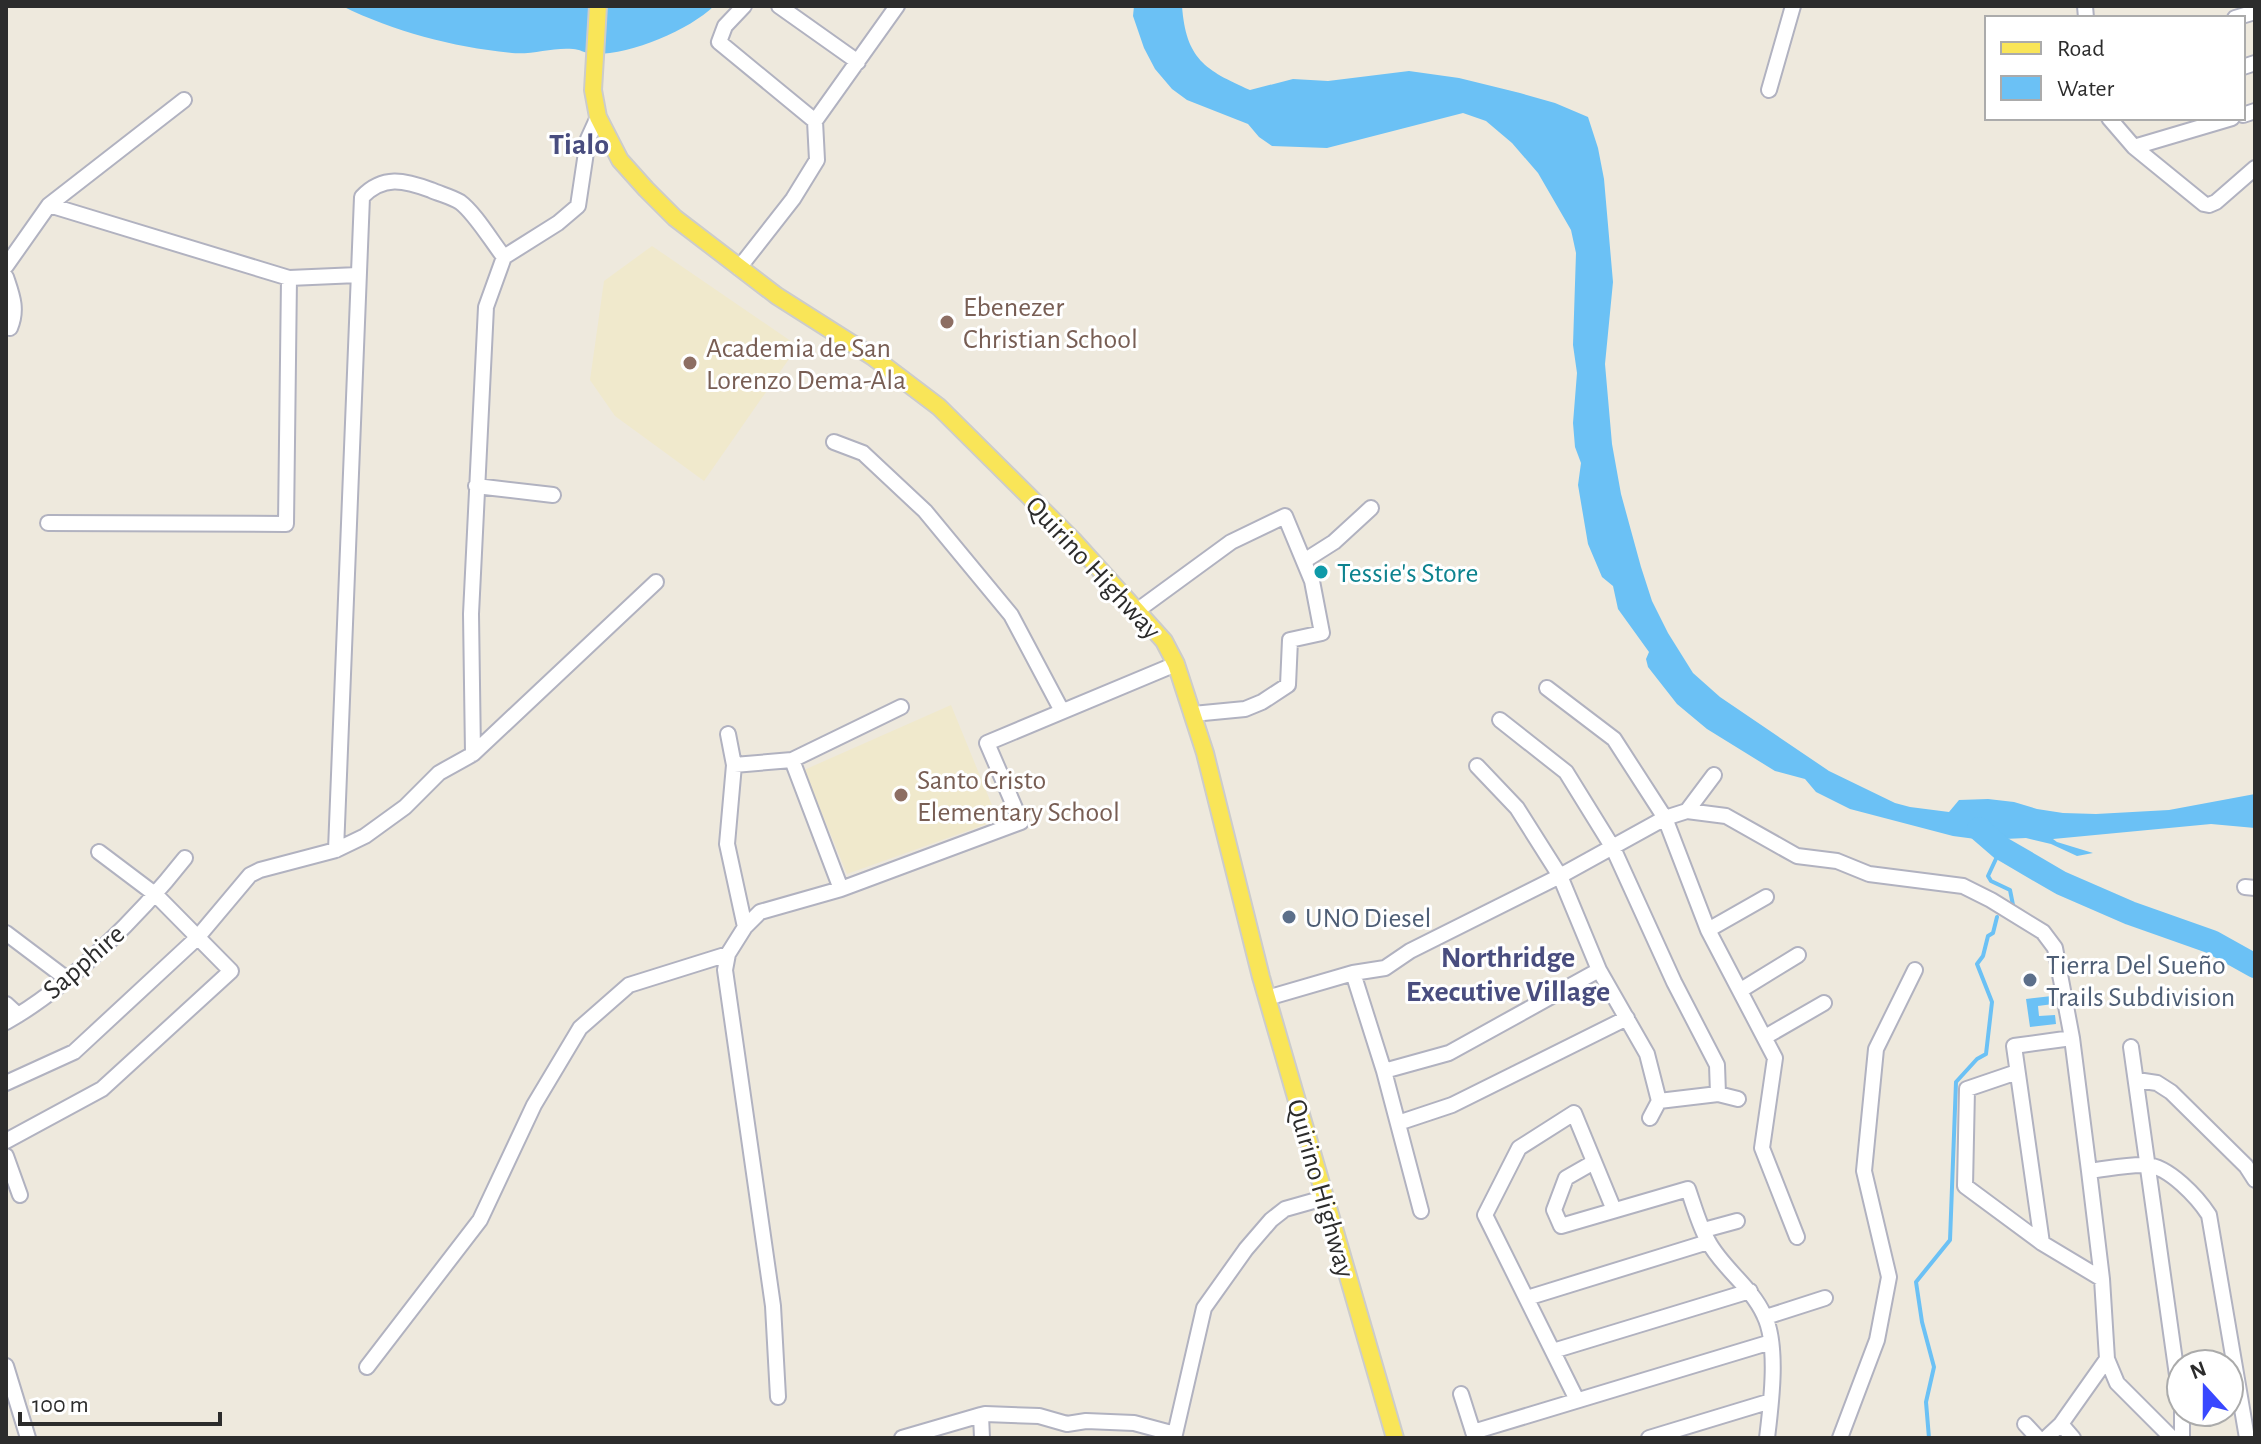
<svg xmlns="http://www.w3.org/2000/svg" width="2261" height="1444" viewBox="0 0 2261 1444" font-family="'Alegreya Sans',sans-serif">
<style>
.education{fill:#f0e9cc}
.water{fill:#6bc1f5}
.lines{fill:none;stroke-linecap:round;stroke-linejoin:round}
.stream{stroke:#6bc1f5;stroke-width:4}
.river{stroke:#6bc1f5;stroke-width:24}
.minor-casing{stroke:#b1b2c0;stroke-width:18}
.major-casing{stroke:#ccc;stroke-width:20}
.minor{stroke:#fff;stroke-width:14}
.major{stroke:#f9e558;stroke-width:16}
.education-dot{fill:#8d6e63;stroke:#fff;stroke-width:3}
.culture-dot{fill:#0f9aa8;stroke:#fff;stroke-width:3}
.service-dot{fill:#5c6f8a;stroke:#fff;stroke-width:3}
.labels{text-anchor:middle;stroke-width:6;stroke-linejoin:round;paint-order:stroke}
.education-label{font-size:28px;fill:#785e54;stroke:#fff;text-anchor:start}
.street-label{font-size:28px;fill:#2c2c2c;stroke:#fff}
.culture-label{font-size:28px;fill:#0d838f;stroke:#fff;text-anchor:start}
.service-label{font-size:28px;fill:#4e5e75;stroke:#fff;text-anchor:start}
.neighbourhood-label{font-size:30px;font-weight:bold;fill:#494d7f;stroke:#fff}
</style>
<rect width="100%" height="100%" fill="#eee9dd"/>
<path class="education" d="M652,246L798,346L704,481L615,416L590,380L604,281Z
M951,705L998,820L847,874L804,770Z"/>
<path class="water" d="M342,6H714C688,31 628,56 591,54C585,53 579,49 573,49C553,47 532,55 512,53C453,47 395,32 342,6Z
M1134,6H1182C1186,59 1205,70 1250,90L1293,79L1328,81L1409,71L1459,78L1520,93L1555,103L1588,117L1598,148L1604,179L1613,282L1605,364L1612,444L1621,494L1641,567L1652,601L1668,633L1693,673L1720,697L1829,771L1895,803L1910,807L1949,812L1959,800L1988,799L2014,802L2037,809L2063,813L2096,814L2169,810L2255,794V828L2211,824L2053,839L2057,842L2093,853L2077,856L2051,844L2026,838L1983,840L1953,836L1850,809L1816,792L1805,779L1775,771L1707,729L1677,704L1648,667L1646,659L1649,652L1618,609L1613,586L1602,577L1588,544L1578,485L1581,463L1575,447L1573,423L1577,373L1573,345L1576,253L1571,230L1538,173L1512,143L1486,121L1463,113L1327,148L1272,146L1259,137L1248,124L1187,100L1172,89L1155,69L1144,48L1133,16Z
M2052,996L2053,1004L2038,1006L2039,1016L2055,1015L2056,1024L2030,1027L2026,999Z"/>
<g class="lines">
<path class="stream" d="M2001,848L1988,876L1991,881L2010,890L2013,905
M1929,1438L1926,1402L1934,1367L1922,1322L1916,1282L1950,1240L1956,1082L1977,1059L1986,1054L1992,1002L1977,964L1983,956L1988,936L1993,933L1997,917"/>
<path class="river" d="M1979,829L2001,848L2061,883L2130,913L2212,942L2255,966"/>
<g class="minor-casing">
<path id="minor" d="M744,6L725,26L719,42L815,121
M779,6L858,62
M2085,6L2086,18
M2235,18L2255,12
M2243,67L2255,63
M1769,90L1793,6
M2243,115L2255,111
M598,117L588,139L578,206L558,223L504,257L486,307L471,614L473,754L656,582
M2109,118L2134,147L2204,204L2209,205L2216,202L2255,168
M2134,147L2232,118
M49,205L289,278
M6,266L49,205L184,100
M739,268L793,199L817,160L815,121L897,6
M6,277C12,295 18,309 10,328
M834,442L863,453L925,511L1011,615L1062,711
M476,486L553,495
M48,523L286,524L289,278L358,275
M1304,561L1334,542L1371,508
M1138,610L1231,542L1285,516L1312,581L1322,633L1290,640L1288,685L1262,702L1245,709L1193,714
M1547,688L1614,739L1665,818L1708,930L1775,1058L1762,1148L1797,1237
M1500,720L1566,772L1613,848L1674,982L1717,1065L1718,1094
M728,734L734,765L792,760L841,889
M792,760L901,707
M734,765L727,844L745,927
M1477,766L1517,808L1560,876L1599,970L1647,1054L1659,1101L1650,1118
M1687,811L1726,816L1797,856L1837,861L1869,874L1963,886L1991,900L2043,932L2055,948L2072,1038L2089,1171L2102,1279L2107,1359L2117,1383L2172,1438
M336,850L362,197C383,175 404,180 431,190C440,194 452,197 460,202C475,213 492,242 504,257
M2245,887L2255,888
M1708,930L1766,897
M6,933L67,979
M1353,973L1384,1071L1421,1211
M1741,990L1798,955
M1267,998L1353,973L1385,968L1410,951L1560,876L1665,818L1687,811L1714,775
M6,1004L18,1015
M6,1022C68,988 141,914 185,858
M1765,1037L1824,1003
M2131,1047L2181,1404
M1384,1071L1449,1053L1599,970
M2017,1072L1967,1089L1965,1186L2042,1243L2102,1279
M2137,1080L2157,1083L2171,1092L2246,1166L2255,1180
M6,1083L74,1052L197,938L250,875L260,870L336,850L365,836L405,807L439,773L473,754
M1659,1101L1718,1094L1738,1099
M1398,1123L1452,1105L1627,1018
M6,1141L102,1089L231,971L156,895L99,852
M6,1156L20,1195
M1594,1162L1566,1178L1554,1210L1561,1226L1688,1189C1694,1206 1699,1225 1708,1241C1722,1268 1751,1286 1764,1315C1779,1345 1771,1405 1767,1438
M2089,1171C2107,1169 2128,1164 2146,1165C2169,1166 2198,1198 2209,1215L2247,1438
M1704,1230L1737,1221
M2042,1243L2014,1046L2072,1038
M1527,1298L1708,1242
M1766,1317L1825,1298
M1553,1351L1750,1291
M6,1366L28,1438
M367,1367L480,1220L534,1105L580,1028L629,985L728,954
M1461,1394L1475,1438
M778,1397L773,1306L725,970L728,954L745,927L760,912L841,889L1021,822L987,743L1176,664
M1577,1400L1485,1215L1519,1148L1574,1113L1614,1210
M2025,1424L2038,1438
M2061,1424L2073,1438
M1473,1432L1771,1342
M902,1438L981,1415
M982,1438L981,1415L985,1414L1039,1416L1067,1424L1086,1421L1134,1423L1175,1434L1204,1308L1246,1249L1271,1220L1285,1209L1324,1198
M1649,1438L1771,1401
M1840,1438L1877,1340L1889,1277L1864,1171L1876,1049L1915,970
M2046,1438L2061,1424L2107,1359
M2182,1438V1412"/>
</g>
<g class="major-casing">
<path id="major" d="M598,6L593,90L598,117L620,160L646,189L675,218L777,296L873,357L939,407L1073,540L1164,641L1176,664L1205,753L1261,977L1395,1438"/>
</g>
<use href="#minor" class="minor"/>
<use href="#major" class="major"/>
</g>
<g class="education-dot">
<circle cx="947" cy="322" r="8"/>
<circle cx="690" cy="363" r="8"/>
<circle cx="901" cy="795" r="8"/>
</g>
<circle class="culture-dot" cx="1321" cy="572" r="8"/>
<g class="service-dot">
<circle cx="1289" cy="917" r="8"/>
<circle cx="2030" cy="980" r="8"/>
</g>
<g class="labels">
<g class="education-label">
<text x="963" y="316">Ebenezer<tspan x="963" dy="32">Christian School</tspan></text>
<text x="706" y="357">Academia de San<tspan x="706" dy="32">Lorenzo Dema-Ala</tspan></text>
<text x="917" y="789">Santo Cristo<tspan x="917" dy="32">Elementary School</tspan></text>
</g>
<g class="street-label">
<text transform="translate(1094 567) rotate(47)" y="10">Quirino Highway</text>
<text transform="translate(83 961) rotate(-41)" y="10">Sapphire</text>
<text transform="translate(1322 1188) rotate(74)" y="10">Quirino Highway</text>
</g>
<g class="culture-label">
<text x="1337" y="582">Tessie's Store</text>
</g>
<g class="service-label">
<text x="1305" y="927">UNO Diesel</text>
<text x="2046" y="974">Tierra Del Sueño<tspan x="2046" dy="32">Trails Subdivision</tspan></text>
</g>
<g class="neighbourhood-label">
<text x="579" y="154">Tialo</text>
<text x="1508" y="967">Northridge<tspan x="1508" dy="34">Executive Village</tspan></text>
</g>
</g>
<rect width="2261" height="1444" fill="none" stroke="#2c2c2c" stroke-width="16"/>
<rect x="1985" y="16" width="260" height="104" fill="#ffffff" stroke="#ababab" stroke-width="2"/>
<rect x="2001" y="42" width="40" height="12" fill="#f9e558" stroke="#ababab" stroke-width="2"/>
<text x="2057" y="56" font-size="24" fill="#2c2c2c">Road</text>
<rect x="2001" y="76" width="40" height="24" fill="#6bc1f5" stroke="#ababab" stroke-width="2"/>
<text x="2057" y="96" font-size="24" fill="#2c2c2c">Water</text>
<g transform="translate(2205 1388) rotate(339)"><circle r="38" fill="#ffffff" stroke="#ababab" stroke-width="2"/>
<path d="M0-6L14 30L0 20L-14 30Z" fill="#3948ff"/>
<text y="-12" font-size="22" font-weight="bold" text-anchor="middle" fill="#2c2c2c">N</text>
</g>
<path d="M20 1412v12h200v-12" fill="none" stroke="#2c2c2c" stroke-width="4"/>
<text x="32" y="1412" font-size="24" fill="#2c2c2c" stroke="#ffffff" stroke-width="6" paint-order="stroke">100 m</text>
</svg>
